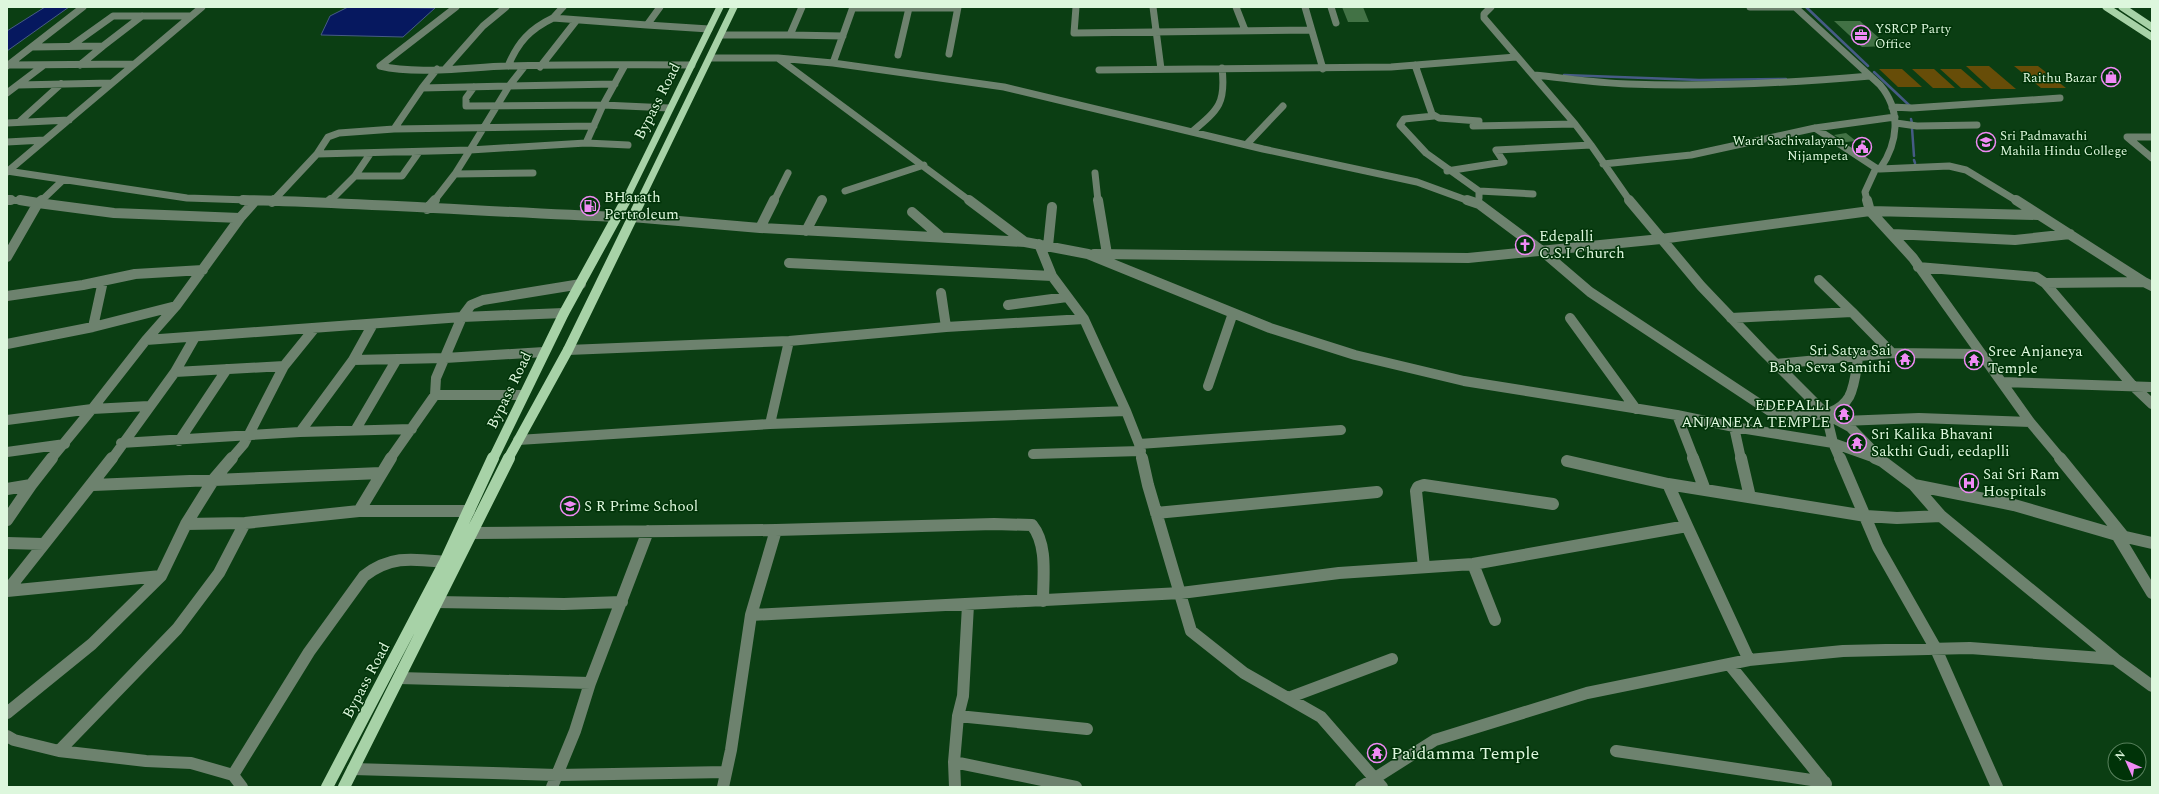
<svg xmlns="http://www.w3.org/2000/svg" width="2159" height="794" viewBox="0 0 2159 794" font-family="Spectral,serif">
<style>
.green{fill:#674d08}
.water{fill:#06185f;stroke:#465b85}
.lines{fill:none;stroke-linecap:round;stroke-linejoin:round}
.stream{stroke:#465b85;stroke-width:2.5}
.building{fill:#427245}
.minor-far2{stroke:#6d826e;stroke-width:7}
.minor-far1{stroke:#6d826e;stroke-width:10}
.minor{stroke:#6d826e;stroke-width:12}
.major-far2{stroke:#a7d2a7;stroke-width:7}
.major-far1{stroke:#a7d2a7;stroke-width:10}
.major{stroke:#a7d2a7;stroke-width:12}
.labels{text-anchor:middle;stroke-width:3;stroke-linejoin:round;paint-order:stroke}
.far-poi-label{font-size:13px;fill:#ddf7dd;stroke:#003308;text-anchor:start}
.street-label{font-size:15px;fill:#ddf7dd;stroke:#003308}
.poi-label{font-size:15px;fill:#ddf7dd;stroke:#003308;text-anchor:start}
.near-poi-label{font-size:18px;fill:#ddf7dd;stroke:#003308;text-anchor:start}
</style>
<rect width="100%" height="100%" fill="#0b3e13"/>
<path class="green" d="M1966,66H1989L2016,89H1991Z
M2014,66H2038L2066,88H2041Z
M1879,69H1902L1922,87H1898Z
M1912,69H1934L1955,88H1933Z
M1940,69H1961L1983,88H1961Z"/>
<path class="water" d="M45,7H69L7,51V31Z
M348,7L435,8L403,37L321,35L330,16Z"/>
<g class="lines">
<path class="stream" d="M1806,7L1868,66
M1874,72L1910,106
M1564,75L1699,80L1786,79
M1911,119L1912,123
M1912,128L1914,156
M1914,160L1915,163"/>
</g>
<path class="building" d="M1342,7H1363L1369,22H1348Z
M1834,21H1860L1888,46L1862,47Z
M1846,133L1856,141L1846,142L1834,135Z"/>
<g class="lines">
<path class="minor-far2" d="M456,7L380,66C417,75 469,67 507,66C569,64 630,65 692,65
M563,7L553,18L647,25L660,7
M1076,7L1074,33L1311,30
M1153,7L1161,69
M1236,7L1245,30
M1305,7L1323,69
M1331,7L1336,23
M1491,7L1484,14V18L1575,124
M1750,7H1795
M1795,7L1880,85C1902,111 1898,143 1880,169L1876,168L1865,192L1867,201
M853,8H909
M647,25L709,29
M722,35H790L802,7
M790,35L843,36
M71,46L113,16H191
M103,46L142,16
M32,47L103,46L80,65
M949,54L958,7
M898,55L909,8H957
M710,58H778L833,63L1004,87L1263,149L1417,182L1469,201
M779,59L970,201
M833,63L853,7
M9,65L134,64
M1415,65L1432,114L1439,118L1479,121
M7,66L83,7
M508,66C518,42 530,29 553,18
M540,67L576,21
M445,69L483,26L506,7
M1099,70L1391,67L1516,57
M1534,75C1565,78 1596,83 1628,84C1708,87 1790,83 1870,76
M18,85L112,83
M474,87L466,98V106L603,105L669,108
M422,88L437,69
M7,93L44,65
M1892,107L1912,108L2060,98
M1434,116L1404,119L1400,125L1426,153L1479,191
M19,122L61,84
M7,123L69,120
M1896,123L1917,126L1977,125
M1815,128L1876,168
M394,129L594,126
M1193,131C1219,109 1226,103 1222,68
M2152,137H2127L2152,158
M7,142L44,140
M586,143L628,145
M1247,144L1283,106
M1591,145L1630,201
M317,154L470,150L509,86L615,84
M1603,164L1691,155L1815,128L1895,117
M1880,169L1949,166L1966,170L2017,201
M7,171L187,198L278,201
M1447,171L1504,162L1496,150L1591,145L1575,124L1473,126
M7,172L202,7
M533,173L455,174L470,150L586,143L603,105L625,65
M1095,173L1098,201
M355,176H402L419,152
M845,191L924,165
M1479,198V191L1533,194
M7,200L25,201
M41,201L63,180
M273,201L317,154L328,137L339,133L394,129L422,88L509,86L524,67
M330,201L355,176L370,154
M434,201L455,174
M774,201L788,173"/>
<path class="minor-far1" d="M7,200H11
M42,200L38,203L114,213L240,218
M243,200C368,203 492,212 617,217
M969,200L1025,242
M1098,200L1107,254
M1467,200L1479,204L1542,251L1590,292L1773,413C1796,417 1835,421 1849,397C1855,386 1856,371 1858,358
M1629,200L1701,286L1763,351L1826,414L1850,427L1881,459
M2016,200L2144,282
M272,202L274,200
M329,202L331,200
M427,209L435,200
M1870,211L1913,258L2030,422L2061,459
M1870,211L2038,215
M912,212L941,237
M632,217L760,228L1025,242L1088,254L1270,328L1355,355L1464,381L1677,415L1734,427L1833,443L1878,459
M760,228L774,200
M806,231L822,200
M1893,234L2015,240L2070,234
M1048,246L1052,207
M1094,254L1468,258L1661,239L1870,211L1867,200
M7,257L38,203L20,200
M789,263L1052,276
M1918,267L2036,277L2045,283
M2152,286L2144,282L2045,283L2133,386L2152,404
M941,293L946,327
M7,296L83,285L135,274L203,270
M1008,305L1067,297
M1852,312L1892,353
M1570,318L1636,409
M1731,318L1852,312L1819,280
M93,327L103,281
M146,340L462,317L564,313
M7,344L93,327L176,306L240,218L255,201
M568,350L789,341L946,327L1084,319L1052,276L1039,244
M353,360L445,358L544,352
M1776,364L1892,353L1980,354
M175,372L284,366
M2002,382L2152,387
M1208,386L1233,313
M435,395H523
M1126,411L1139,444
M1826,414L1833,443L1840,459
M1677,415L1694,459
M7,420L92,409L146,340L176,306
M1843,421L1919,418L2030,422
M770,424L1126,411L1084,319
M1734,427L1741,459
M356,429L397,359
M300,432L353,360L373,324
M518,440L770,424L789,341
M179,441L227,369
M121,443L300,432L412,429
M7,452L65,444
M1033,454L1141,451
M51,459L92,409L149,406
M112,459L175,372L195,337
M231,459L244,444L284,366L314,329
M390,459L435,395L436,378L462,317L471,305L483,300L581,284
M1142,459L1139,444L1341,430"/>
<path class="minor" d="M1142,458L1148,485L1191,631L1244,673L1321,717L1382,787
M1693,458L1705,490
M1741,458L1750,497
M1840,458L1878,547L1936,649L1997,787
M1875,458L1882,461L1914,485L2014,505L2117,535L2152,543
M2060,458L2124,537
M1567,461L1668,484L1866,516L1897,518L1941,516
M1668,484L1687,526
M93,485L381,473
M1914,485L1941,516L2115,659L2152,686
M7,489L31,485L52,458
M359,511L391,458
M1156,513L1377,492
M7,520L31,485
M186,524L214,479L232,458
M473,533L776,530L994,524L1032,525C1048,545 1043,577 1043,601
M2117,535L2152,593
M7,543L43,544
M1473,564L1495,620
M1424,567L1416,491L1418,487L1424,485L1553,504
M7,591L112,458
M7,591L161,576
M436,602L564,604L622,602
M751,615L776,530
M1729,664L1826,784
M399,678L590,683
M1288,698L1392,659
M7,713L92,644L161,576L186,524L245,523L359,511H469
M958,716L963,696L968,605
M7,736L14,740L59,751L146,761L191,763L233,775L242,787
M59,751L177,629L219,573L245,523
M1616,751L1825,782
M954,762L955,787
M353,769L557,775L726,772
M233,775L309,652L364,576C391,555 413,559 445,562
M552,787L575,731L590,683L648,531
M723,787L731,750L751,615L1181,593L1339,573L1473,564L1687,526L1749,660
M1076,787L954,762L958,716L1087,729
M1361,787L1435,740L1587,693L1749,660L1843,651L1970,648L2115,659"/>
<path class="major-far2" d="M2106,7L2152,37
M2122,7L2152,27
M625,201L720,7
M640,201L734,7"/>
<path class="major-far1" d="M493,459L564,313L626,200
M508,459L568,350L641,200"/>
<path class="major" d="M327,787L445,562L493,458
M344,787L509,458"/>
</g>
<defs>
<g id="office-ring" transform="scale(1)"><circle r="9.5" fill="#003308" stroke="#f08bf5" stroke-width="1.5"/><path d="M-6-3h4V-5.5h4V-3h4V5H-6ZM-1-4.5V-3h2v-1.5ZM-6 0V1H6V0Z" fill="#f08bf5"/></g>
<g id="shop-ring" transform="scale(1)"><circle r="9.5" fill="#003308" stroke="#f08bf5" stroke-width="1.5"/><path d="M-5-2.5h2.3a2.7 3.5 0 0 1 5.4 0H5L5.5 6h-11ZM-1.5-2.5h3a1.5 2.3 0 0 0-3 0Z" fill="#f08bf5"/></g>
<g id="university-ring" transform="scale(1)"><circle r="9.5" fill="#003308" stroke="#f08bf5" stroke-width="1.5"/><path d="M0-5L7-2L0 1L-7-2ZM-4 1L0 2.5L4 1V4Q0 6-4 4Z" fill="#f08bf5"/></g>
<g id="civic-ring" transform="scale(1)"><circle r="9.5" fill="#003308" stroke="#f08bf5" stroke-width="1.5"/><path d="M-.6-6.5H3V-4.5H.6V-3L4-1V1h2V6H-6V1h2V-1L-.6-3ZM-1.2 2.5V6h2.4V2.5Z" fill="#f08bf5"/></g>
<g id="fuel-ring" transform="scale(1)"><circle r="9.5" fill="#003308" stroke="#f08bf5" stroke-width="1.5"/><path d="M-5.5-6h7V0h2V4h1.3V-2.5L3-4.5l.8-.8L6-3V5H2.5V1h-1V6h-7ZM-4.2-4.7v3.2H.2V-4.7Z" fill="#f08bf5"/></g>
<g id="church-ring" transform="scale(1)"><circle r="9.5" fill="#003308" stroke="#f08bf5" stroke-width="1.5"/><path d="M-1.2-6h2.4v3.5h3.3v2.4h-3.3V6h-2.4V-.1h-3.3v-2.4h3.3Z" fill="#f08bf5"/></g>
<g id="temple-ring" transform="scale(1)"><circle r="9.5" fill="#003308" stroke="#f08bf5" stroke-width="1.5"/><path d="M0-6L5-2H3V0L6.5 2.5H4V6H1.5V3h-3V6H-4V2.5H-6.5L-3 0V-2H-5Z" fill="#f08bf5"/></g>
<g id="hospital-ring" transform="scale(1)"><circle r="9.5" fill="#003308" stroke="#f08bf5" stroke-width="1.5"/><path d="M-5-5h3v3.5h4V-5h3V5h-3V1.5h-4V5h-3Z" fill="#f08bf5"/></g>
<g id="school-ring" transform="scale(1)"><circle r="9.5" fill="#003308" stroke="#f08bf5" stroke-width="1.5"/><path d="M0-5L7-2L0 1L-7-2ZM-4 1L0 2.5L4 1V4Q0 6-4 4Z" fill="#f08bf5"/></g>
</defs>
<g fill-rule="evenodd">
<use href="#office-ring" x="1861" y="35"/>
<use href="#shop-ring" x="2111" y="77"/>
<use href="#university-ring" x="1986" y="142"/>
<use href="#civic-ring" x="1862" y="147"/>
<use href="#fuel-ring" x="590" y="206"/>
<use href="#church-ring" x="1525" y="245"/>
<use href="#temple-ring" x="1905" y="359"/>
<use href="#temple-ring" x="1974" y="360"/>
<use href="#temple-ring" x="1844" y="414"/>
<use href="#temple-ring" x="1857" y="443"/>
<use href="#hospital-ring" x="1969" y="483"/>
<use href="#school-ring" x="570" y="506"/>
<use href="#temple-ring" x="1377" y="753"/>
</g>
<g class="labels">
<g class="far-poi-label">
<text x="1875" y="33">YSRCP Party<tspan x="1875" dy="15">Office</tspan></text>
<text x="2097" y="82" text-anchor="end">Raithu Bazar</text>
<text x="2000" y="140">Sri Padmavathi<tspan x="2000" dy="15">Mahila Hindu College</tspan></text>
<text x="1848" y="145" text-anchor="end">Ward Sachivalayam,<tspan x="1848" dy="15">Nijampeta</tspan></text>
</g>
<g class="street-label">
<text transform="translate(657 101) rotate(-63)" y="5">Bypass Road</text>
<text transform="translate(509 390) rotate(-64)" y="5">Bypass Road</text>
<text transform="translate(366 680) rotate(-62)" y="5">Bypass Road</text>
</g>
<g class="poi-label">
<text x="604" y="202">BHarath<tspan x="604" dy="17">Pertroleum</tspan></text>
<text x="1539" y="241">Edepalli<tspan x="1539" dy="17">C.S.I Church</tspan></text>
<text x="1891" y="355" text-anchor="end">Sri Satya Sai<tspan x="1891" dy="17">Baba Seva Samithi</tspan></text>
<text x="1988" y="356">Sree Anjaneya<tspan x="1988" dy="17">Temple</tspan></text>
<text x="1830" y="410" text-anchor="end">EDEPALLI<tspan x="1830" dy="17">ANJANEYA TEMPLE</tspan></text>
<text x="1871" y="439">Sri Kalika Bhavani<tspan x="1871" dy="17">Sakthi Gudi, eedaplli</tspan></text>
<text x="1983" y="479">Sai Sri Ram<tspan x="1983" dy="17">Hospitals</tspan></text>
<text x="584" y="511">S R Prime School</text>
</g>
<g class="near-poi-label">
<text x="1391" y="759">Paidamma Temple</text>
</g>
</g>
<rect width="2159" height="794" fill="none" stroke="#ddf7dd" stroke-width="16"/>
<g transform="translate(2127 762) rotate(315)"><circle r="19" fill="#003308" stroke="#58815d"/>
<path d="M0-3L7 15L0 10L-7 15Z" fill="#f08bf5"/>
<text y="-6" font-size="11" font-weight="bold" text-anchor="middle" fill="#ddf7dd">N</text>
</g>
</svg>
